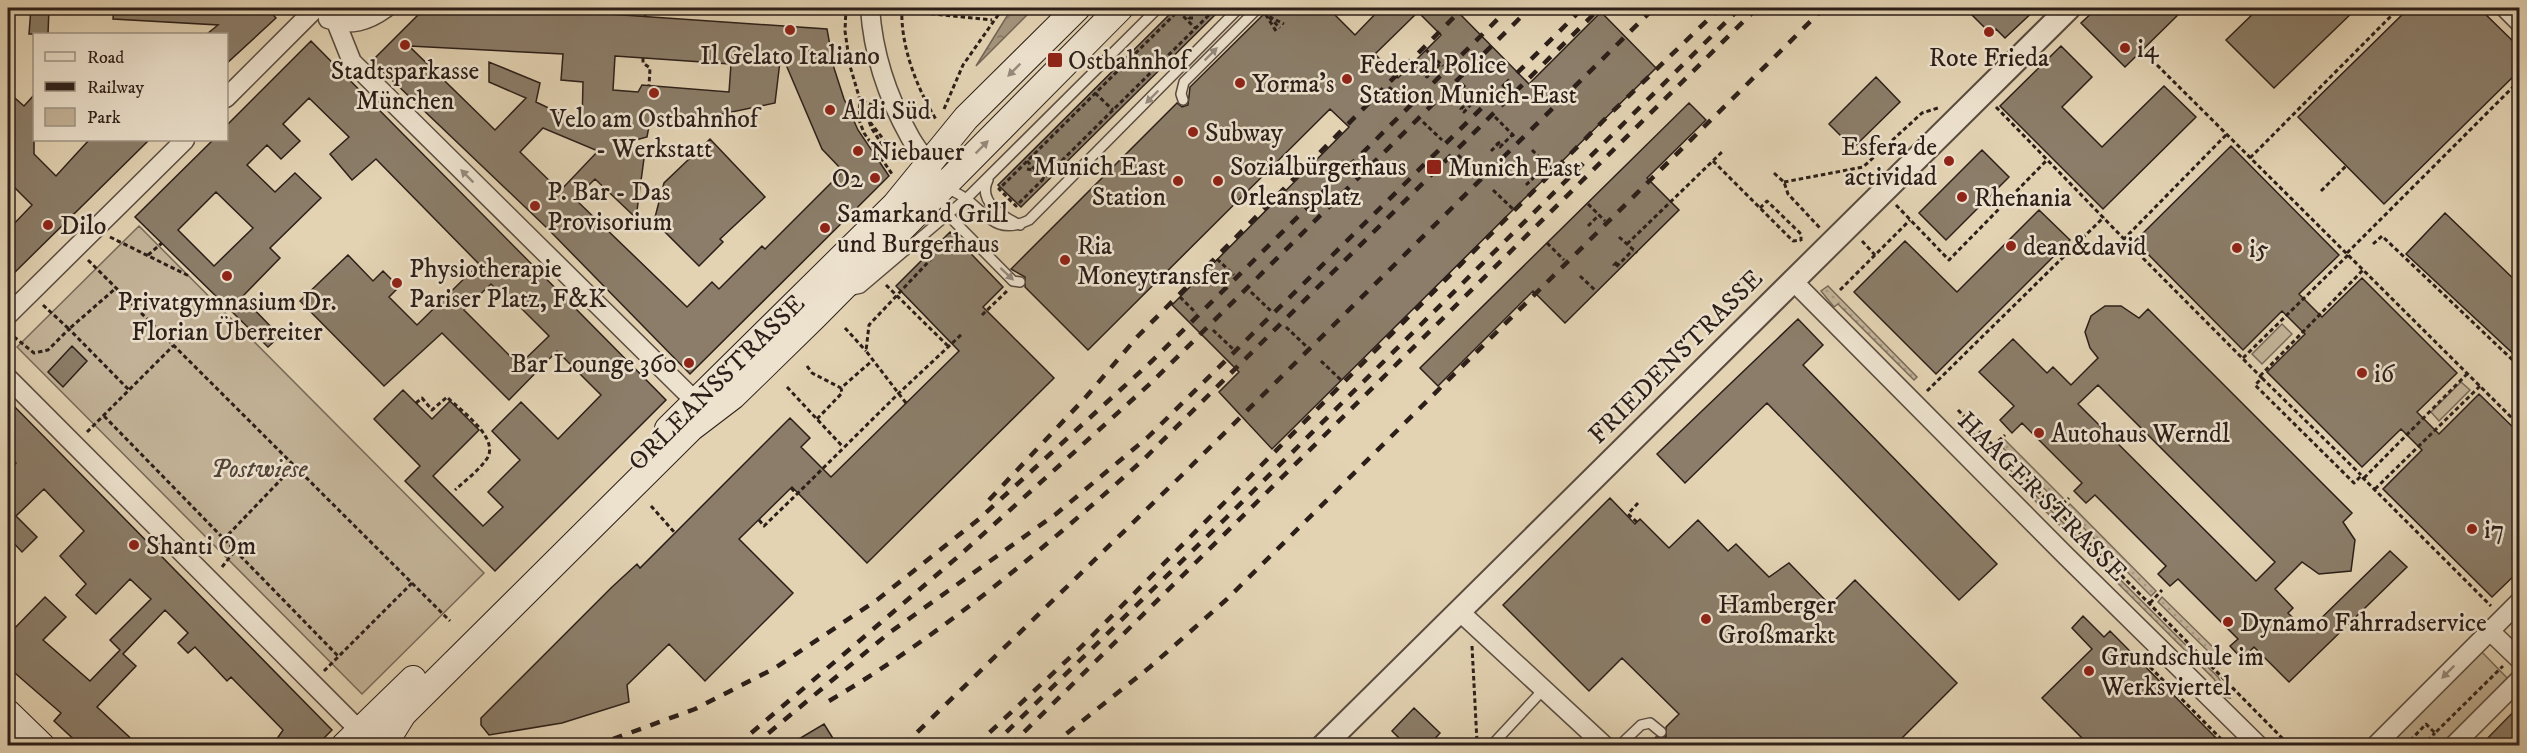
<svg xmlns="http://www.w3.org/2000/svg" width="2527" height="753" viewBox="0 0 2527 753" font-family="'IM FELL DW Pica',serif">
<style>
.grass{fill:url(#grass-dots);stroke:#786a59;stroke-width:1.5}
.green{fill:#c4b499;stroke:#786a59;stroke-width:1.5}
.water{fill:url(#water-ripples);stroke:#756656;stroke-width:1.5}
.building{fill:#8b7d69;stroke:#2c1f19;stroke-width:1.5;fill-rule:evenodd}
.lines{fill:none;stroke-linecap:round;stroke-linejoin:round}
.service-casing{stroke:#5a4c40;stroke-width:12}
.minor-casing{stroke:#5a4c40;stroke-width:21}
.tertiary-casing{stroke:#5a4c40;stroke-width:26}
.secondary-casing{stroke:#2c1f19;stroke-width:28}
.path{stroke:#2c1f19;stroke-width:3;stroke-dasharray:4.5 3;stroke-linecap:butt}
.service{stroke:#ede2ce;stroke-width:9}
.minor{stroke:#ede2ce;stroke-width:18}
.tertiary{stroke:#ede2ce;stroke-width:22}
.secondary{stroke:#ede2ce;stroke-width:26}
.rail{stroke:#2c1f19;stroke-width:4.5;stroke-dasharray:10 10;stroke-linecap:butt}
.oneway{fill:#968a7d}
.poi-dot{fill:#8f2418;stroke:#ede2ce;stroke-width:2}
.labels{text-anchor:middle;stroke-width:5;stroke-linejoin:round;paint-order:stroke}
.poi-label{font-size:26px;fill:#2c1f19;stroke:#ede2ce;text-anchor:start}
.street-label{font-size:26px;fill:#2c1f19;stroke:#ede2ce}
.park-label{font-size:26px;font-style:italic;fill:#524439;stroke:#ede2ce}
</style>
<defs>
<pattern id="grass-dots" width="8" height="8" patternUnits="userSpaceOnUse" patternTransform="scale(1.5)"><rect width="8" height="8" fill="#c4b499"/><path d="M2 2h.1M6 6h.1" fill="none" stroke="#a99a83" stroke-width="1.8" stroke-linecap="round"/></pattern>
<pattern id="water-ripples" width="26" height="14" patternUnits="userSpaceOnUse" patternTransform="scale(1.5)"><rect width="26" height="14" fill="#a5967f"/><path d="M2 4q2-2 4 0t4 0M15 11q2-2 4 0t4 0" fill="none" stroke="#877a67"/></pattern>
</defs>
<rect width="100%" height="100%" fill="#e3d3b3"/>
<filter id="stains"><feTurbulence type="fractalNoise" baseFrequency=".00333" numOctaves="4"/><feColorMatrix values="0 0 0 0 .2 0 0 0 0 .09 0 0 0 0 .02 0 0 0 .5 -.17"/></filter>
<radialGradient id="worn" r=".72"><stop offset=".6" stop-color="#630" stop-opacity="0"/><stop offset="1" stop-color="#630" stop-opacity=".3"/></radialGradient>
<path class="grass" d="M1828,286L1917,377L1914,380L1838,304L1834,307L1821,291Z
M1974,434L2218,677L2230,698L2225,697L2214,679L1974,440Z
M2005,440L2063,498L2059,503L2000,445Z
M2070,504L2156,591L2151,596L2065,509Z
M2162,597L2220,654L2216,659L2158,602Z"/>
<path class="green" d="M139,226L484,573L362,694L17,347Z
M2282,324L2292,334L2262,364L2252,354Z
M2461,382L2470,390L2439,421L2431,412Z
M2479,649L2510,681L2446,745L2382,746Z"/>
<path class="water" d="M1012,8H1034L976,66Z"/>
<path class="building" d="M31,8H49L48,34H29Z
M114,8H267L276,18L226,64V34H207L218,25L113,19Z
M425,8H521L827,29L834,68L844,99L858,130L889,176L690,374L547,228L372,61ZM409,46L563,54L561,80L583,82L582,124L536,102L540,83L489,62V82L526,98L495,130ZM781,53L822,149L843,171L765,249L762,246L719,289L712,282L687,307L575,199L595,179L636,218L645,151L625,143L647,137L650,121L680,119L679,123L775,103ZM615,56L731,64L729,92L642,85L638,92L613,90ZM543,128L598,151L560,191L520,152Z
M1176,8H1222L1021,207L998,185Z
M1270,8H1328L1355,35L1381,8H1454L1529,84L1601,12L1656,68L1272,449L1219,392L1239,372L1172,305L1349,127L1330,109L1088,350L1025,287V277L1011,269L1177,103L1182,107L1188,105L1190,87ZM1418,12L1441,35L1398,78L1375,54Z
M1965,8H2037L2005,38L1996,29L1991,34Z
M2097,8H2185L2125,67L2081,23Z
M2259,8H2357L2274,88L2226,40Z
M2409,8H2479L2520,48V70L2384,204L2298,117Z
M311,41L666,400L495,571L405,481L420,466L374,419L403,390L432,419L450,401L479,430L433,476L483,526L503,507L488,492L520,460L492,431L521,402L558,439L601,395L557,351L509,400L442,333L384,386L300,301L348,255L373,281L383,271L399,287L389,297L417,325L479,264L376,159L352,180L330,154L349,137L309,98L283,124L300,141L281,159L267,145L247,165L275,192L295,173L321,198L270,248L280,258L242,297L280,336L268,347L135,217L213,140H226V126ZM216,192L253,228L214,266L178,230ZM491,284L515,308L518,305L549,336L519,365L464,310Z
M2061,46L2092,77L2062,107L2102,147L2164,86L2196,117L2103,209L2000,106Z
M1876,77L1900,102L1853,148L1829,124Z
M8,92L24,106L34,95V154L56,176L89,140H149L8,279V230L32,205L8,181Z
M1689,103L1706,120L1647,178L1679,210L1565,323L1533,291L1438,386L1420,368Z
M710,139L765,197L720,239L723,242L699,266L654,221L664,183Z
M2231,146L2339,255L2299,294L2322,317L2362,278L2457,373L2417,412L2439,434L2479,394L2520,434V570L2492,597L2383,489L2422,450L2401,429L2362,467L2267,372L2305,334L2282,311L2243,350L2135,241Z
M1982,150L2009,177L1946,240L1919,213Z
M2039,210L2070,240L1936,374L1854,292L1905,241L1957,292Z
M2445,213L2520,285V360L2406,254Z
M950,232L1003,287L983,307L1054,378L867,563L792,487L739,539L793,593L705,681L669,644L627,685L629,702L562,723L489,735L481,725V718L612,587L637,564L640,568L790,418L810,438L801,447L831,477L959,351L896,286Z
M2105,306H2121L2139,318L2148,309L2352,513L2343,522L2355,540L2351,571L2319,574L2302,562L2275,589L2293,608L2288,613L2307,632L2390,551L2407,567L2289,682L2254,647L2242,659L2230,646L2238,639L2178,579L2170,586L2158,574L2166,566L2095,495L2086,503L2074,491L2082,483L2022,423L2012,433L2000,420L2014,406L1979,372L2013,339L2047,373L2053,367L2071,385L2098,358L2090,348L2085,332L2091,316ZM2098,385L2275,562L2256,581L2078,404Z
M1798,319L1823,345L1803,365L1997,564L1959,600L1767,403L1685,483L1657,454Z
M72,346L87,361L63,387L48,372Z
M8,400L332,730L316,746H272L283,730L231,677L227,681L195,647L188,653L178,643L188,633L165,610L123,654L136,666L97,707L139,746H81L54,721L61,713L8,667V635L45,597L66,617L43,640L90,681L120,650L110,640L151,599L130,579L96,614L76,595L86,584L60,556L84,531L44,489L16,516L37,537L22,552L8,537V472L16,463L8,454Z
M1610,498L1635,524L1640,519L1669,548L1698,520L1728,551L1736,544L1769,577L1789,563L1830,605L1855,580L1957,683L1894,746H1647L1656,737H1666V727L1679,714L1622,658L1589,691L1503,605Z
M2083,616L2104,637L2110,631L2224,746H2090L2042,698L2092,649L2072,628Z
M2520,705V746H2480Z
M1414,708L1440,733L1428,746H1407L1392,731Z
M824,724L834,740L825,746H787Z"/>
<g class="lines">
<g class="service-casing">
<path id="service" d="M1183,100L1181,94L1184,82L1258,8
M988,180C977,201 1003,217 1020,225
M945,189C982,197 987,241 1029,220L1239,8
M942,193L947,214L1013,281L1020,282
M848,291L861,288L967,198L1158,8
M368,746L380,732
M1491,746L1543,690
M1619,746L1641,725L1650,723L1661,732"/>
</g>
<g class="minor-casing">
<path id="minor" d="M870,8C873,53 888,98 910,137C917,150 927,160 933,173
M2505,8L2520,23
M328,19C350,27 368,21 386,8
M336,22L352,62L696,402
M226,98L314,10
M1792,280L2066,556L2259,746
M8,315L185,140
M8,378L360,731
M1459,611L1605,746
M2490,631L2520,660
M2375,746L2520,601
M2453,746L2520,679"/>
</g>
<g class="tertiary-casing">
<path id="tertiary" d="M1323,746L2069,8"/>
</g>
<g class="secondary-casing">
<path id="secondary" d="M668,429L895,205L966,118L1077,8
M8,713L42,746
M344,746L413,679
M383,746L403,714L691,428L733,396L814,317L1120,8"/>
</g>
<path class="path" d="M846,8L845,31L850,66L860,100L859,120L864,133L892,174
M902,8C900,45 917,89 937,121
M1181,8L999,189L1016,206L1216,8
M886,9L992,20
M1189,10V18H1196
M1178,11L1195,28
M645,17L646,8
M1269,17L1280,28
M1276,31L1266,15L1284,24
M1426,50L1443,66
M643,58V63L650,68L649,86
M2157,65L2520,426
M1428,71L1424,75L1427,77L1440,64
M1462,84L1479,102
M1389,87L1406,104
M1095,93L1113,110
M861,101L872,129L883,146
M862,101L875,106
M1464,106L1461,109L1464,112L1476,99
M1996,107L2124,239
M944,109L963,65L1003,8
M1495,117L1515,137
M870,122L887,144
M1423,122L1442,140
M2226,135L2124,239L2260,376L2262,378L2255,385L2354,483L2361,476L2491,606
M1500,142L1497,144L1500,147L1513,134
M1532,150L1552,170
M1491,151L1499,143
M1458,155L1477,174
M2250,158L2399,8
M1027,161L1044,179
M1713,161L1793,241L1801,240
M1027,169L1033,170L1035,176
M1774,173L1784,182L1788,194L1820,228
M1784,182L1863,167L1922,113L1938,108
M1526,185L1547,165
M1493,190L1513,209
M2321,191L2346,166
M1588,204L1605,221
M1896,205L1949,260L2047,160
M1760,208L1767,201L1801,234V241
M1588,226L1599,215
M110,237L189,276
M1619,237L1637,253
M1862,241L1875,255
M1547,243L1564,260
M1627,244L1723,151
M2373,244L2382,236L2520,367
M2347,253L2520,80
M148,255L162,243
M1217,259L1234,275
M88,260L450,621
M1617,262L1614,265L1616,267L1633,250
M1580,276L1596,291
M886,285L949,347
M1840,290L1910,220
M1251,292L1271,311
M1180,297L1196,313
M43,305L69,329L116,288
M982,315L1007,291
M1286,327L1306,346
M845,328L866,351
M1213,330L1233,349
M8,332L34,353L48,350L69,329L129,390
M2243,358L2348,255
M1321,361L1341,380
M807,366L812,373L841,388L873,360
M2260,376L2363,270
M2262,378L2361,475
M787,387L843,447
M1927,391L2104,217
M416,403L422,398L432,410L447,397C461,411 502,439 486,460C478,471 465,481 455,490
M906,403L866,351L869,325L932,258
M1958,410L2290,746
M104,416L338,656
M817,419L842,393L841,388
M87,432L173,346
M1993,446L2005,435
M2364,478L2467,374
M791,488L797,494L899,393L963,333
M2375,489L2480,386
M651,506L675,533
M2057,509L2069,498
M759,520L764,526L797,494
M1637,522L1628,514L1638,503
M223,540L294,466
M222,567L234,552
M2150,603L2162,590
M1472,646L1477,742
M2150,667L2228,746
M2214,667L2226,653
M324,671L412,583
M2411,739L2418,746
M2405,746L2426,724L2435,733L2503,666
M2422,746L2435,733"/>
<use href="#service" class="service"/>
<use href="#minor" class="minor"/>
<use href="#tertiary" class="tertiary"/>
<use href="#secondary" class="secondary"/>
<path class="rail" d="M989,500L1085,398L1138,336L1463,8
M829,701C942,635 1046,547 1143,460L1600,8
M594,746L695,709L775,668L877,600L979,519L1153,360L1509,8
M736,746L960,555L1152,382L1530,8
M753,746L889,633L1056,514L1148,437L1583,8
M903,746L1181,476L1654,8
M975,746L1079,649L1611,113L1720,8
M992,746L1226,518L1740,8
M1010,746L1757,8
M1051,746L1150,667L1226,600L1824,8"/>
</g>
<defs><path id="oneway-solid" d="M-6-.8H1V-3.2L6.5 0L1 3.2V.8H-6Z" transform="scale(1.5)"/></defs>
<g class="oneway">
<use href="#oneway-solid" transform="translate(1211 54) rotate(-45)"/>
<use href="#oneway-solid" transform="translate(1014 70) rotate(135)"/>
<use href="#oneway-solid" transform="translate(1152 97) rotate(135)"/>
<use href="#oneway-solid" transform="translate(982 147) rotate(-45)"/>
<use href="#oneway-solid" transform="translate(467 176) rotate(-135)"/>
<use href="#oneway-solid" transform="translate(1007 274) rotate(43)"/>
<use href="#oneway-solid" transform="translate(2448 672) rotate(135)"/>
</g>
<g class="poi-dot">
<circle cx="790" cy="30" r="6"/>
<circle cx="1989" cy="32" r="6"/>
<circle cx="405" cy="45" r="6"/>
<circle cx="2125" cy="48" r="6"/>
<rect x="1047" y="52" width="16" height="16" rx="3"/>
<circle cx="1347" cy="79" r="6"/>
<circle cx="1240" cy="83" r="6"/>
<circle cx="654" cy="93" r="6"/>
<circle cx="830" cy="110" r="6"/>
<circle cx="1193" cy="132" r="6"/>
<circle cx="858" cy="151" r="6"/>
<circle cx="1949" cy="161" r="6"/>
<rect x="1426" y="159" width="16" height="16" rx="3"/>
<circle cx="875" cy="178" r="6"/>
<circle cx="1178" cy="181" r="6"/>
<circle cx="1218" cy="181" r="6"/>
<circle cx="1962" cy="197" r="6"/>
<circle cx="535" cy="206" r="6"/>
<circle cx="48" cy="225" r="6"/>
<circle cx="825" cy="228" r="6"/>
<circle cx="2011" cy="246" r="6"/>
<circle cx="2237" cy="248" r="6"/>
<circle cx="1065" cy="260" r="6"/>
<circle cx="227" cy="276" r="6"/>
<circle cx="397" cy="283" r="6"/>
<circle cx="689" cy="363" r="6"/>
<circle cx="2362" cy="373" r="6"/>
<circle cx="2039" cy="433" r="6"/>
<circle cx="2472" cy="529" r="6"/>
<circle cx="134" cy="545" r="6"/>
<circle cx="1706" cy="619" r="6"/>
<circle cx="2228" cy="622" r="6"/>
<circle cx="2089" cy="671" r="6"/>
</g>
<g class="labels">
<g class="poi-label">
<text x="2137" y="57">i4</text>
<text x="790" y="64" text-anchor="middle">Il Gelato Italiano</text>
<text x="1989" y="66" text-anchor="middle">Rote Frieda</text>
<text x="1068" y="69">Ostbahnhof</text>
<text x="1359" y="73">Federal Police<tspan x="1359" dy="30">Station Munich-East</tspan></text>
<text x="405" y="79" text-anchor="middle">Stadtsparkasse<tspan x="405" dy="30">München</tspan></text>
<text x="1252" y="92">Yorma's</text>
<text x="842" y="119">Aldi Süd</text>
<text x="654" y="127" text-anchor="middle">Velo am Ostbahnhof<tspan x="654" dy="30">- Werkstatt</tspan></text>
<text x="1205" y="141">Subway</text>
<text x="1937" y="155" text-anchor="end">Esfera de<tspan x="1937" dy="30">actividad</tspan></text>
<text x="870" y="160">Niebauer</text>
<text x="1166" y="175" text-anchor="end">Munich East<tspan x="1166" dy="30">Station</tspan></text>
<text x="1230" y="175">Sozialbürgerhaus<tspan x="1230" dy="30">Orleansplatz</tspan></text>
<text x="1448" y="176">Munich East</text>
<text x="863" y="187" text-anchor="end">O2</text>
<text x="547" y="200">P. Bar - Das<tspan x="547" dy="30">Provisorium</tspan></text>
<text x="1974" y="206">Rhenania</text>
<text x="837" y="222">Samarkand Grill<tspan x="837" dy="30">und Burgerhaus</tspan></text>
<text x="60" y="234">Dilo</text>
<text x="1077" y="254">Ria<tspan x="1077" dy="30">Moneytransfer</tspan></text>
<text x="2023" y="255">dean&amp;david</text>
<text x="2249" y="257">i5</text>
<text x="409" y="277">Physiotherapie<tspan x="409" dy="30">Pariser Platz, F&amp;K</tspan></text>
<text x="227" y="310" text-anchor="middle">Privatgymnasium Dr.<tspan x="227" dy="30">Florian Überreiter</tspan></text>
<text x="677" y="372" text-anchor="end">Bar Lounge 360</text>
<text x="2374" y="382">i6</text>
<text x="2051" y="442">Autohaus Werndl</text>
<text x="2484" y="538">i7</text>
<text x="146" y="554">Shanti Om</text>
<text x="1718" y="613">Hamberger<tspan x="1718" dy="30">Großmarkt</tspan></text>
<text x="2240" y="631">Dynamo Fahrradservice</text>
<text x="2101" y="665">Grundschule im<tspan x="2101" dy="30">Werksviertel</tspan></text>
</g>
<g class="street-label">
<text transform="translate(1675 356) rotate(-45)" y="9">FRIEDENSTRASSE</text>
<text transform="translate(716 382) rotate(-45)" y="9">ORLEANSSTRASSE</text>
<text transform="translate(2043 496) rotate(45)" y="9">HAAGER STRASSE</text>
</g>
<g class="park-label">
<text x="259" y="477">Postwiese</text>
</g>
</g>
<rect width="2527" height="753" fill="none" stroke="#e3d3b3" stroke-width="30"/>
<rect x="9" y="9" width="2509" height="735" fill="none" stroke="#2c1f19" stroke-width="3"/>
<rect x="15" y="15" width="2497" height="723" fill="none" stroke="#2c1f19" stroke-width="1.5"/>
<rect x="33" y="33" width="195" height="108" fill="#ede2ce" stroke="#a09486" stroke-width="1.5"/>
<rect x="45" y="52" width="30" height="9" fill="#ede2ce" stroke="#a09486" stroke-width="1.5"/>
<text x="87" y="63" font-size="18" fill="#2c1f19">Road</text>
<rect x="45" y="82" width="30" height="9" fill="#2c1f19" stroke="#a09486" stroke-width="1.5"/>
<text x="87" y="93" font-size="18" fill="#2c1f19">Railway</text>
<rect x="45" y="108" width="30" height="18" fill="#c4b499" stroke="#a09486" stroke-width="1.5"/>
<text x="87" y="123" font-size="18" fill="#2c1f19">Park</text>
<rect width="100%" height="100%" filter="url(#stains)"/>
<rect width="100%" height="100%" fill="url(#worn)"/>
</svg>
